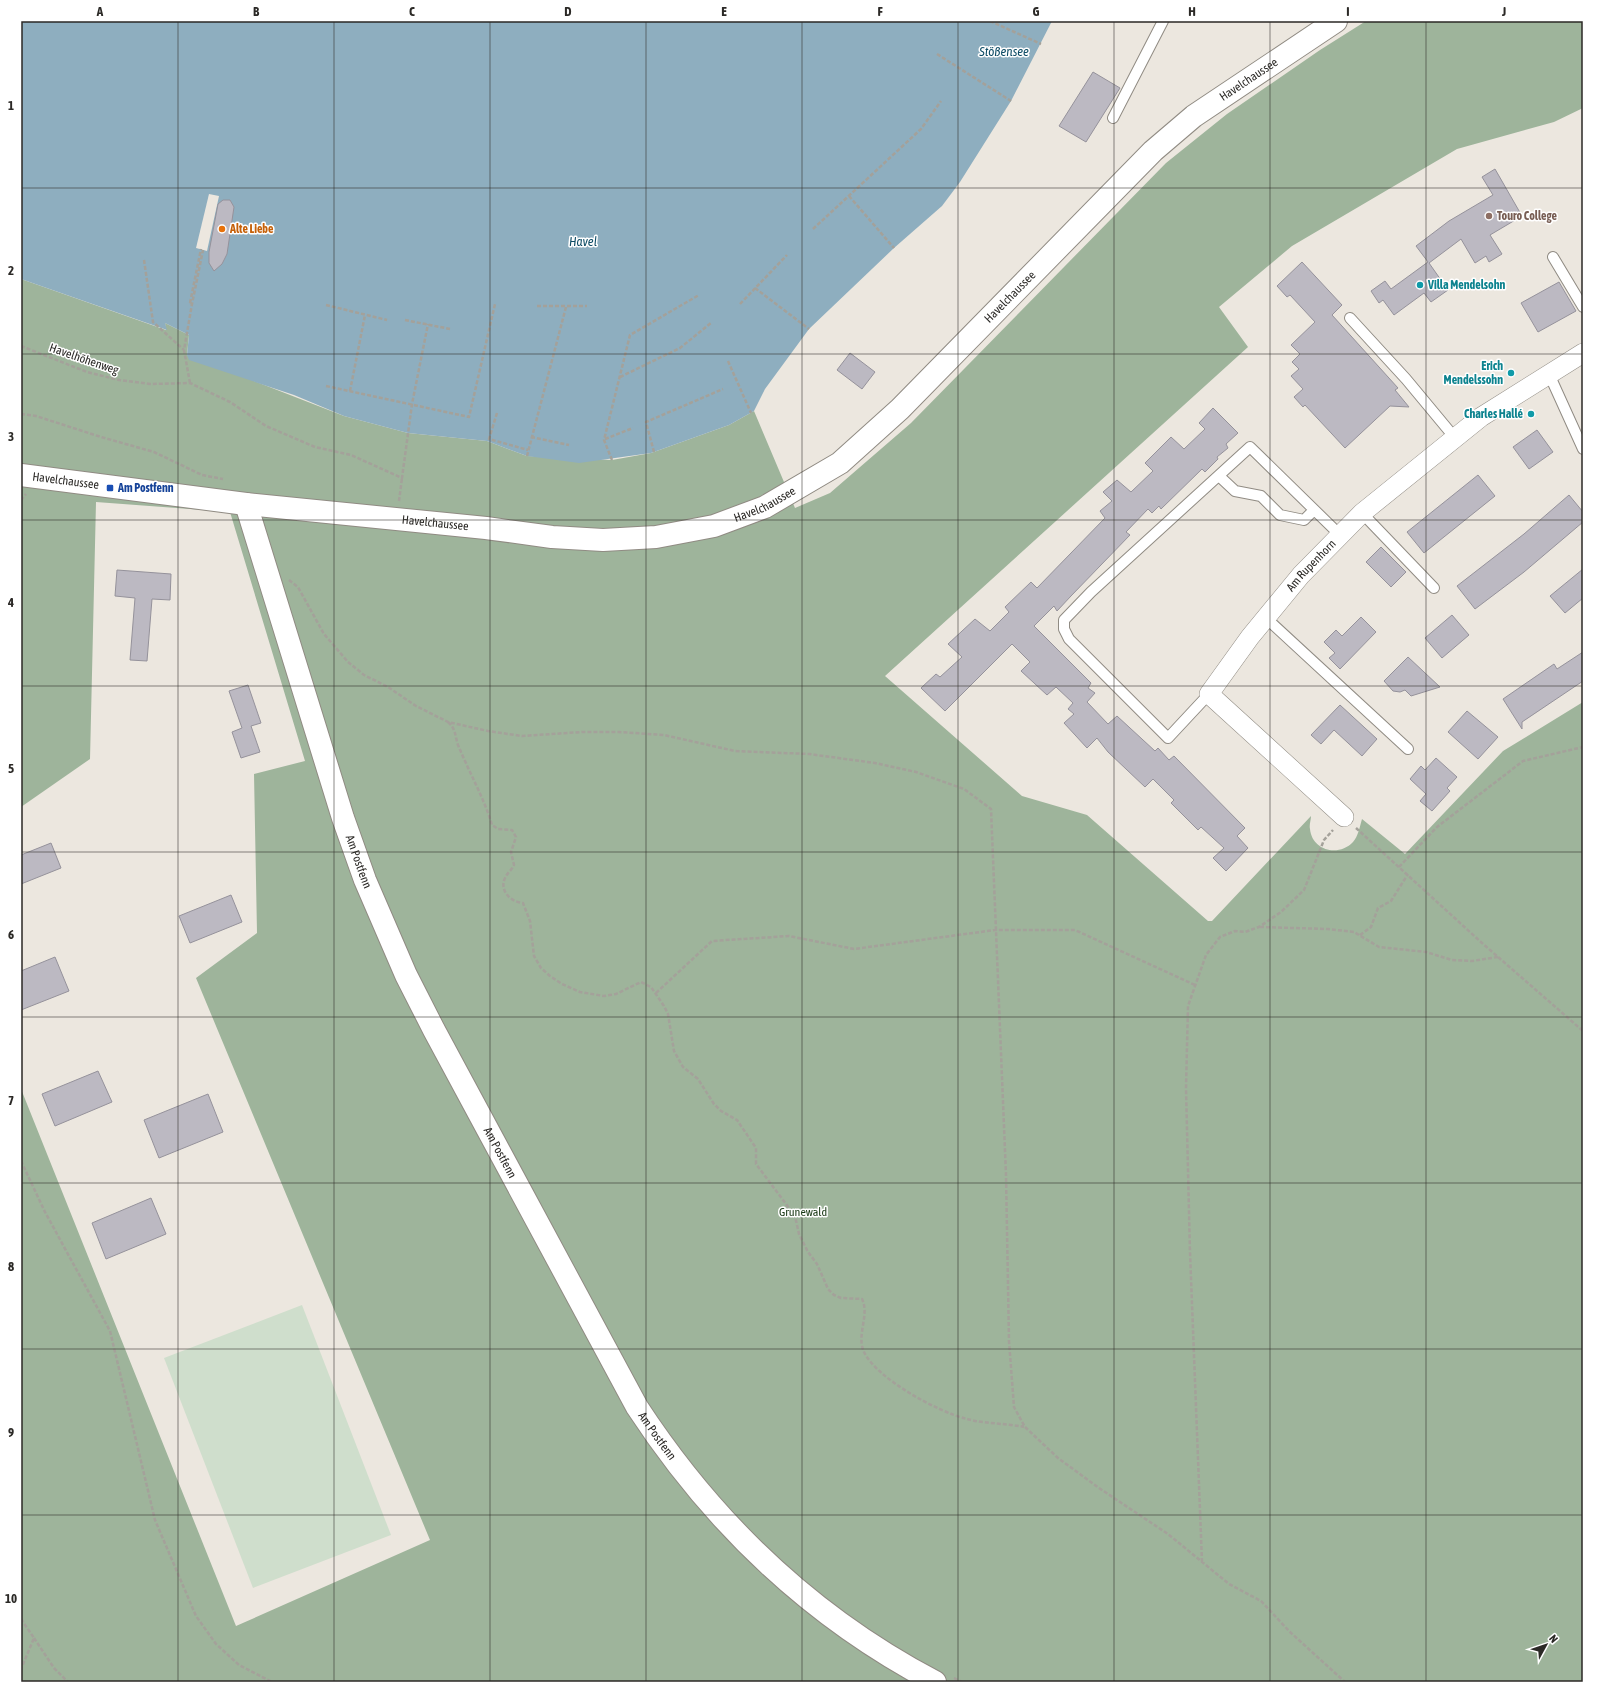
<svg xmlns="http://www.w3.org/2000/svg" width="1604" height="1703" viewBox="0 0 1604 1703" font-family="'Asap Condensed',sans-serif">
<style>
.green{fill:#cfdecc}
.forest{fill:#9eb49b}
.water{fill:#8eaebf}
.pier{fill:#ece7df}
.building{fill:#bcb9c2;stroke:#95929b}
.lines{fill:none;stroke-linecap:round;stroke-linejoin:round}
.lane-casing{stroke:#908b83;stroke-width:12}
.street-casing{stroke:#908b83;stroke-width:20}
.secondary-casing{stroke:#908b83;stroke-width:24}
.path{stroke:#a4a19a;stroke-width:2.5;stroke-dasharray:4 2;stroke-linecap:butt}
.lane{stroke:#fff;stroke-width:10}
.street{stroke:#fff;stroke-width:19}
.secondary{stroke:#fff;stroke-width:22}
.grid{fill:none;stroke:#2b2926;stroke-width:1;stroke-opacity:0.55}
.education-dot{fill:#8d6e63;stroke:#fff;stroke-width:1.5}
.food-dot{fill:#e8710a;stroke:#fff;stroke-width:1.5}
.culture-dot{fill:#0f9aa8;stroke:#fff;stroke-width:1.5}
.transit-dot{fill:#1a4fb4;stroke:#fff;stroke-width:1.5}
.labels{text-anchor:middle;stroke-width:3;stroke-linejoin:round;paint-order:stroke}
.street-label{font-size:12px;fill:#2b2926;stroke:#fff}
.education-label{font-size:12px;font-weight:bold;fill:#785e54;stroke:#fff;text-anchor:start}
.food-label{font-size:12px;font-weight:bold;fill:#c56008;stroke:#fff;text-anchor:start}
.culture-label{font-size:12px;font-weight:bold;fill:#0d838f;stroke:#fff;text-anchor:end}
.transit-label{font-size:12px;font-weight:bold;fill:#164399;stroke:#fff;text-anchor:start}
.park-label{font-size:12px;fill:#173713;stroke:#fff}
.water-label{font-size:13px;font-style:italic;fill:#0e4c65;stroke:#fff}
.neatline{fill:none;stroke:#2b2926;stroke-width:1.5}
.grid-label{font-size:13px;text-anchor:middle;font-weight:bold;fill:#2b2926}
</style>
<rect width="100%" height="100%" fill="#ece7df"/>
<path class="green" d="M302,1305L391,1535L253,1588L164,1358Z"/>
<path class="forest" d="M1366,21H1583V108L1554,122L1457,149L1292,246L1219,307L1248,347L885,676L1022,796L1087,815L1208,921H1212L1311,816C1311,820 1309,825 1310,829C1312,851 1339,857 1353,842C1358,837 1360,826 1362,819L1405,854L1503,751L1583,702V1682H21V1089L236,1626L430,1540L196,978L257,933L254,774L305,761L230,512L96,502L90,759L21,807V279L166,330L165,323L189,335L187,355L344,416L408,433L487,441L527,456L612,460L651,453L729,425L754,411L795,508L830,493L911,423L1166,163L1227,114L1320,50Z"/>
<path class="water" d="M21,21H1052L1011,101L960,182L942,206L894,248L809,329L765,389L754,411L729,425L651,453L579,463L527,456L487,441L408,433L344,416L294,395L189,360L187,355L189,335L165,323L167,330L21,279Z"/>
<path class="pier" d="M209,194L219,196L207,251L196,248Z"/>
<path class="building" d="M1093,72L1120,88L1086,142L1059,126Z
M1495,169L1522,216L1490,235L1502,254L1489,262L1486,256L1475,263L1461,239L1429,263L1448,290L1431,302L1424,293L1394,315L1383,300L1379,303L1371,291L1385,281L1391,289L1428,262L1416,246L1449,221L1493,195L1482,177Z
M223,200H230L234,207L227,254L222,264L214,271L209,263V252L218,204Z
M1302,262L1342,305L1332,315L1398,388L1395,390L1409,407L1390,406L1345,448L1305,405L1303,407L1294,397L1303,389L1291,376L1299,369L1292,362L1300,354L1291,345L1315,322L1290,295L1287,297L1277,286Z
M1559,282L1576,311L1538,332L1521,303Z
M850,353L875,372L862,389L837,370Z
M1213,408L1238,433L1226,444L1228,448L1217,457L1218,459L1205,472L1202,469L1161,509L1159,506L1152,513L1148,509L1126,532L1130,535L1071,596L1057,611L1054,606L1034,626L1091,683L1088,688L1095,693L1087,702L1108,724L1117,716L1155,751L1158,748L1169,760L1174,756L1245,828L1237,836L1248,848L1226,871L1213,858L1224,848L1201,827L1198,830L1171,803L1174,800L1153,779L1145,787L1108,752L1097,738L1087,748L1064,723L1074,714L1068,709L1073,703L1056,687L1047,695L1021,671L1030,662L1012,644L945,711L921,688L936,674L940,677L962,657L948,644L975,619L990,631L1009,612L1005,607L1031,582L1037,588L1105,518L1100,511L1112,501L1103,492L1117,480L1131,492L1153,471L1145,463L1171,437L1184,449L1205,429L1199,423Z
M1537,430L1553,452L1529,469L1513,447Z
M1478,475L1495,496L1424,553L1407,532Z
M1569,495L1583,512V522L1524,572L1475,609L1457,586L1524,534Z
M1381,547L1406,572L1391,587L1366,562Z
M1583,569V598L1565,613L1550,596Z
M117,570L171,574L170,600L152,599L147,661L130,660L135,598L115,596Z
M1452,615L1469,635L1442,658L1425,638Z
M1361,617L1376,632L1340,669L1329,658L1335,653L1324,642L1336,630L1342,636Z
M1583,652V681L1522,722V729L1503,699L1554,664L1557,669Z
M1408,657L1440,687L1411,696L1405,690L1400,692L1393,691L1384,681Z
M248,685L261,723L251,726L260,752L241,758L232,732L242,728L229,691Z
M1340,705L1377,739L1362,756L1334,730L1321,744L1311,735Z
M1467,711L1498,737L1478,759L1448,732Z
M1436,758L1457,777L1447,788L1450,791L1432,811L1420,801L1426,794L1410,779L1421,766L1425,770Z
M51,843L61,868L21,884V855Z
M231,895L242,922L190,943L179,916Z
M55,957L69,991L21,1010V971Z
M98,1071L112,1102L55,1126L42,1094Z
M208,1094L223,1132L159,1158L144,1120Z
M151,1198L166,1234L106,1259L92,1223Z"/>
<g class="lines">
<g class="lane-casing">
<path id="lane" d="M1113,118L1163,21
M1553,257L1583,307
M1350,318L1406,379L1455,438
M1549,374L1583,449
M1219,476L1235,491L1261,496L1280,515L1304,520L1314,510
M1362,513L1434,588
M1266,618L1408,749
M1209,694L1168,738L1069,639L1064,629V620L1091,592L1250,447L1340,535"/>
</g>
<g class="street-casing">
<g id="street">
<path id="s1" d="M1344,817L1209,694L1250,637L1301,575L1362,513L1481,417L1583,353"/>
</g>
</g>
<g class="secondary-casing">
<g id="secondary">
<path id="s2" d="M21,475L246,504L486,528L552,537L603,540L656,537L714,526L765,507L840,463L900,409L1153,151L1194,116L1336,21"/>
<path id="s3" d="M246,504L343,818L365,880L406,975L434,1030L637,1407C713,1523 811,1617 935,1682"/>
</g>
</g>
<path class="path" d="M990,21L1041,44
M937,54L1011,101
M849,196L894,248
M813,229L921,129L941,101
M144,260L153,322L184,350
M755,288L809,329
M190,303L192,304L203,250
M190,303L201,249
M740,304L787,255
M326,305L387,320
M537,306H587
M405,320L450,329
M21,346L87,372L119,380L150,384L190,383L230,402L266,426L315,447L351,455L402,478L412,404L428,324
M728,361L751,413
M620,377L680,348L711,323
M190,383L184,350L192,304
M326,386L469,417L495,304
M350,391L365,315
M497,413L489,439L528,450
M21,414L36,416L101,437L154,452L202,475L223,479
M531,437L569,445
M605,439L633,428
M654,452L646,422L723,389
M527,456L566,307
M612,460L604,440L630,335L699,295
M21,500L26,494
M399,501L402,478
M289,580L298,587L324,634L348,662L364,675L388,687L416,706L448,722L488,731L522,736L582,732H619L664,735L735,751L809,754L875,763L916,772L964,789L991,809L1006,1175L1009,1341L1014,1407L1025,1427L1058,1458L1099,1488L1168,1534L1229,1584L1261,1601L1290,1632L1345,1682
M448,722C456,729 455,736 458,745C469,772 484,798 492,825L498,829L512,830L516,837L511,852L514,865C512,870 507,873 505,878C499,891 511,902 523,903L530,921L534,956L541,968L550,976L562,984L580,992L604,996L616,994L641,982L651,987L664,1006L668,1014L674,1051L683,1067L698,1079L714,1104L721,1111L737,1120L756,1148V1164L795,1216L799,1234L808,1252L817,1264L828,1289L834,1295L841,1298L862,1299C870,1315 856,1335 864,1352C877,1379 938,1412 967,1419C985,1424 1005,1423 1024,1427
M1356,828L1482,943L1583,1031
M1399,867L1437,827L1523,761L1583,747
M1260,927L1328,929L1354,932L1379,947L1426,952L1452,960L1472,961L1498,957
M1360,935L1371,927L1378,908L1391,901L1408,874
M656,993L712,941L789,936L854,949L995,930H1075L1195,985
M21,1161L45,1212L110,1331L155,1520L196,1616L216,1644L239,1665L272,1682
M1202,1562L1190,1252L1186,1088L1188,1006L1206,955L1220,937L1235,931L1245,932L1259,927L1281,912L1304,890L1324,840L1333,830
M21,1619L34,1638L21,1669
M34,1638L54,1668L68,1682
M954,1678L962,1682"/>
<use href="#lane" class="lane"/>
<use href="#street" class="street"/>
<use href="#secondary" class="secondary"/>
</g>
<path class="grid" d="M178,21V1682M334,21V1682M490,21V1682M646,21V1682M802,21V1682M958,21V1682M1114,21V1682M1270,21V1682M1426,21V1682M21,188H1583M21,354H1583M21,520H1583M21,686H1583M21,852H1583M21,1017H1583M21,1183H1583M21,1349H1583M21,1515H1583"/>
<circle class="education-dot" cx="1489" cy="216" r="4"/>
<circle class="food-dot" cx="222" cy="229" r="4"/>
<g class="culture-dot">
<circle cx="1420" cy="285" r="4"/>
<circle cx="1511" cy="373" r="4"/>
<circle cx="1531" cy="414" r="4"/>
</g>
<rect class="transit-dot" x="106" y="484" width="8" height="8" rx="2"/>
<g class="labels">
<g class="street-label">
<text dy="4" stroke="none"><textPath href="#s2" startOffset="1401">Havelchaussee</textPath></text>
<text dy="4" stroke="none"><textPath href="#s2" startOffset="1077">Havelchaussee</textPath></text>
<text transform="translate(84 359) rotate(19)" y="4">Havelhöhenweg</text>
<text dy="4" stroke="none"><textPath href="#s2" startOffset="45">Havelchaussee</textPath></text>
<text dy="4" stroke="none"><textPath href="#s2" startOffset="753">Havelchaussee</textPath></text>
<text dy="4" stroke="none"><textPath href="#s2" startOffset="417">Havelchaussee</textPath></text>
<text dy="4" stroke="none"><textPath href="#s1" startOffset="347">Am Rupenhorn</textPath></text>
<text dy="4" stroke="none"><textPath href="#s3" startOffset="375">Am Postfenn</textPath></text>
<text dy="4" stroke="none"><textPath href="#s3" startOffset="699">Am Postfenn</textPath></text>
<text dy="4" stroke="none"><textPath href="#s3" startOffset="1023">Am Postfenn</textPath></text>
</g>
<g class="education-label">
<text x="1497" y="220">Touro College</text>
</g>
<g class="food-label">
<text x="230" y="233">Alte Liebe</text>
</g>
<g class="culture-label">
<text x="1428" y="289" text-anchor="start">Villa Mendelsohn</text>
<text x="1503" y="370">Erich<tspan x="1503" dy="14">Mendelssohn</tspan></text>
<text x="1523" y="418">Charles Hallé</text>
</g>
<g class="transit-label">
<text x="118" y="492">Am Postfenn</text>
</g>
<g class="park-label">
<text x="803" y="1216">Grunewald</text>
</g>
<g class="water-label">
<text x="1004" y="56">Stößensee</text>
<text x="583" y="246">Havel</text>
</g>
</g>
<rect width="1604" height="1703" fill="none" stroke="#ffffff" stroke-width="44"/>
<g transform="translate(1546 1645) rotate(50)" stroke="#ffffff" stroke-width="3" paint-order="stroke">
<path d="M0-3L7 15L0 10L-7 15Z" fill="#2b2926"/>
<text y="-6" font-size="11" font-weight="bold" text-anchor="middle" fill="#2b2926">N</text>
</g>
<rect x="22" y="22" width="1560" height="1659" class="neatline"/>
<g class="grid-label">
<text x="100" y="16">A</text>
<text x="256" y="16">B</text>
<text x="412" y="16">C</text>
<text x="568" y="16">D</text>
<text x="724" y="16">E</text>
<text x="880" y="16">F</text>
<text x="1036" y="16">G</text>
<text x="1192" y="16">H</text>
<text x="1348" y="16">I</text>
<text x="1504" y="16">J</text>
<text x="11" y="110">1</text>
<text x="11" y="275">2</text>
<text x="11" y="441">3</text>
<text x="11" y="607">4</text>
<text x="11" y="773">5</text>
<text x="11" y="939">6</text>
<text x="11" y="1105">7</text>
<text x="11" y="1271">8</text>
<text x="11" y="1437">9</text>
<text x="11" y="1603">10</text>
</g>
</svg>
